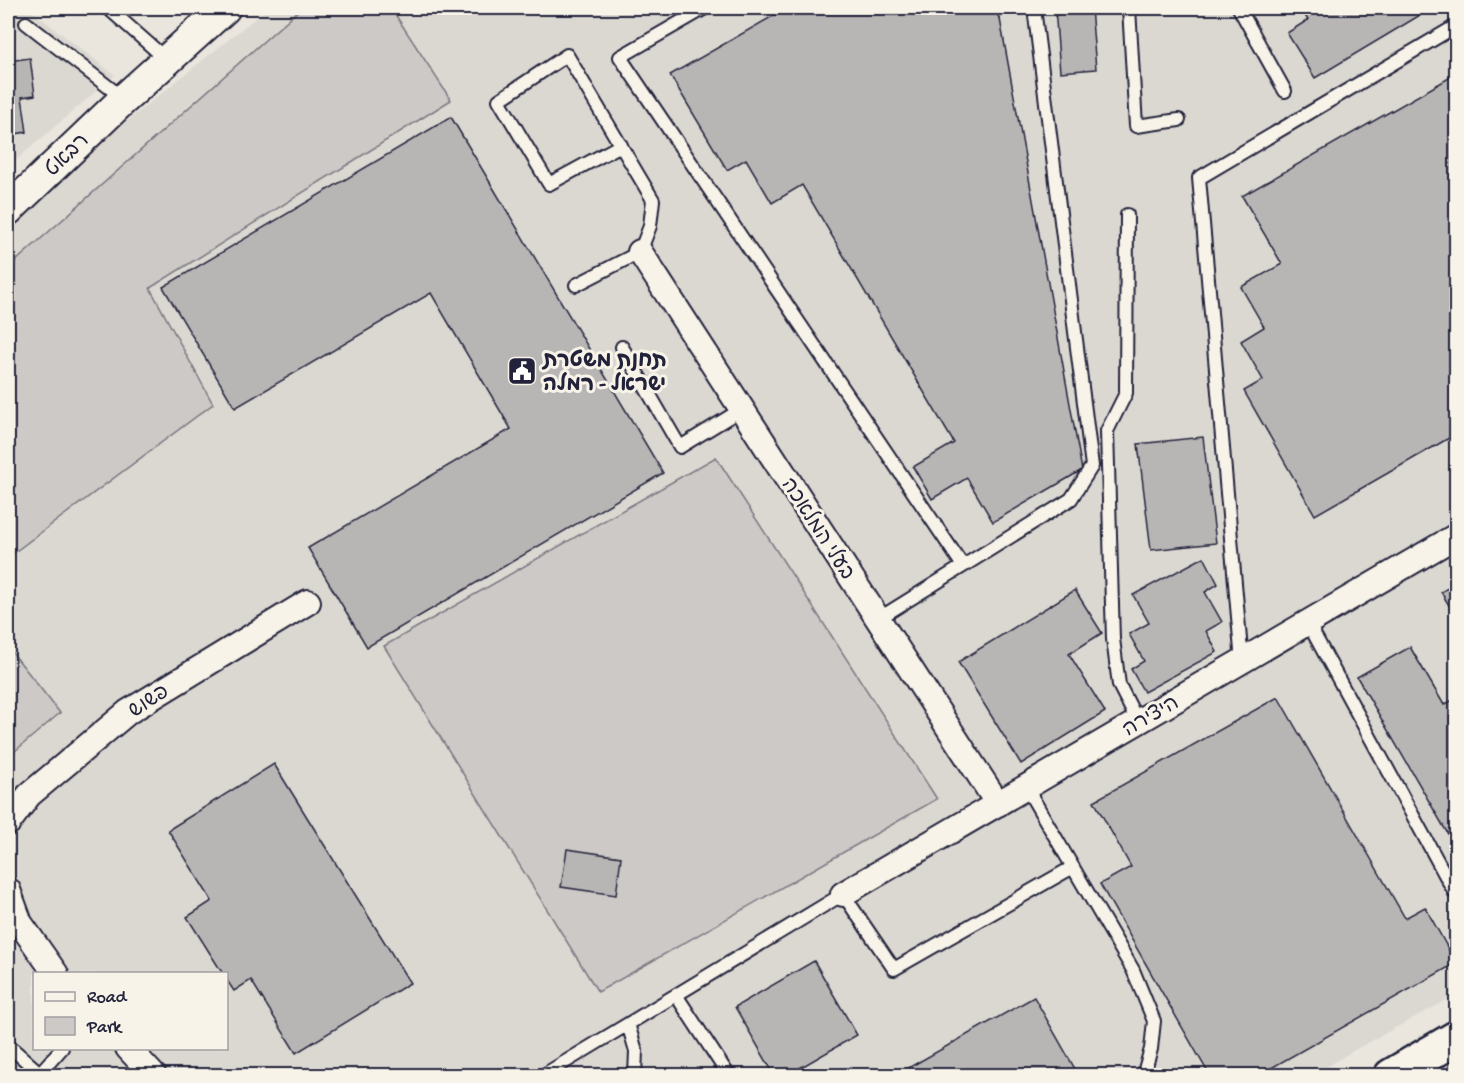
<svg xmlns="http://www.w3.org/2000/svg" width="1464" height="1083" viewBox="0 0 1464 1083" font-family="'Gochi Hand','Playpen Sans Hebrew',sans-serif">
<style>
.built{fill:#dbd8d2;fill-rule:evenodd}
.green{fill:#cdc9c6;stroke:#787680;stroke-width:1.5}
.building{fill:#b8b6b5;stroke:#22223b;stroke-width:1.5}
.lines{fill:none;stroke-linecap:round;stroke-linejoin:round}
.service-casing{stroke:#22223b;stroke-width:16}
.minor-casing{stroke:#22223b;stroke-width:28}
.tertiary-casing{stroke:#22223b;stroke-width:34}
.secondary-casing{stroke:#22223b;stroke-width:38}
.service{stroke:#f7f3e8;stroke-width:12}
.minor{stroke:#f7f3e8;stroke-width:24}
.tertiary{stroke:#f7f3e8;stroke-width:30}
.secondary{stroke:#f7f3e8;stroke-width:33}
.labels{text-anchor:middle;stroke-width:6;stroke-linejoin:round;paint-order:stroke}
.street-label{font-size:21px;fill:#22223b;stroke:#f7f3e8}
.poi-label{font-size:21px;font-weight:bold;fill:#22223b;stroke:#f7f3e8;text-anchor:start}
</style>
<rect width="100%" height="100%" fill="#eae6de"/>
<filter id="ink" filterUnits="userSpaceOnUse"><feTurbulence type="fractalNoise" baseFrequency=".0167" numOctaves="2"/><feDisplacementMap in="SourceGraphic" scale="12" xChannelSelector="R" yChannelSelector="G"/><feConvolveMatrix kernelMatrix="1 2 1 2 8 2 1 2 1" color-interpolation-filters="sRGB"/></filter>
<g filter="url(#ink)">
<path class="built" d="M8,8H28L115,75L8,167Z
M268,8H1456V995L1351,1052L1314,1075L8,1076V216ZM34,974H226V1048H34Z"/>
<path class="green" d="M301,8H391L451,100L150,288L213,404L8,557V268Z
M716,457L937,799L598,992L384,646Z
M8,647L60,713L8,757Z"/>
<path class="building" d="M787,8H993L1000,19L1082,470L993,522L967,478L932,499L913,467L954,443L802,185L772,203L746,159L727,170L670,75Z
M1055,8H1091L1096,69L1060,72Z
M1300,8H1432L1315,78L1287,33L1308,20Z
M30,58L35,95L22,97L27,132L8,135V61Z
M1456,74V434L1315,515L1244,391L1263,380L1241,341L1264,327L1241,287L1282,264L1242,196Z
M451,117L663,473L367,647L308,548L511,429L431,293L235,408L163,287Z
M1203,437L1216,543L1151,550L1138,444Z
M1204,557L1218,584L1205,592L1222,622L1206,631L1217,652L1144,692L1131,669L1144,661L1129,634L1149,623L1133,595Z
M1456,583V617L1441,592Z
M1075,590L1102,633L1069,654L1105,712L1021,764L958,662Z
M1410,647L1444,705L1456,698V848L1357,677Z
M1278,697L1405,918L1425,907L1456,963L1257,1076H1210L1100,884L1131,867L1094,801Z
M274,764L410,983L296,1053L251,980L234,991L226,979V974H223L187,917L212,901L168,830Z
M567,849L621,857L616,895L561,887Z
M814,961L857,1035L786,1076H775L735,1007Z
M1034,997L1079,1076H894Z"/>
<g class="lines">
<g class="service-casing">
<path id="service" d="M108,8L167,60
M705,8L620,57L963,566
M1129,8L1136,126L1179,120
M1239,8L1285,91
M26,23L124,99
M1127,215L1126,393L1107,431L1113,639L1119,685L1138,722
M576,285L640,252L650,226L653,200L567,55L499,100L549,184L621,145
M622,347L680,447L742,409
M878,619L1071,499L1092,466L1034,8
M1308,623L1455,893
M1242,662L1199,178L1456,26
M1026,787L1133,970L1154,1021L1151,1049L1143,1076
M676,995L729,1076
M628,1024L636,1051L635,1076
M8,1045L43,1076
M40,1073L62,1048
M542,1076L843,894L894,969L1073,867"/>
</g>
<g class="minor-casing">
<path id="minor" d="M640,252L998,804
M8,823L29,795L128,712L308,602
M8,890L20,923L56,974
M843,894L1456,536
M128,1048L154,1076"/>
</g>
<g class="tertiary-casing">
<path id="tertiary" d="M8,210L124,99L225,8"/>
</g>
<g class="secondary-casing">
<path id="secondary" d="M1391,1076L1456,1038"/>
</g>
<use href="#service" class="service"/>
<use href="#minor" class="minor"/>
<use href="#tertiary" class="tertiary"/>
<use href="#secondary" class="secondary"/>
</g>
</g>
<defs>
<g id="civic-square" transform="scale(1.5)"><rect x="-9" y="-9" width="18" height="18" rx="4" fill="#22223b" stroke="#f7f3e8"/><path d="M-.6-6.5H3V-4.5H.6V-3L4-1V1h2V6H-6V1h2V-1L-.6-3ZM-1.2 2.5V6h2.4V2.5Z" fill="#fff"/></g>
</defs>
<g fill-rule="evenodd">
<use href="#civic-square" x="522" y="371"/>
</g>
<g class="labels">
<g class="street-label">
<text transform="translate(66 154) rotate(-44)" y="7">רבאט</text>
<text transform="translate(819 528) rotate(57)" y="7">בעלי המלאכה</text>
<text transform="translate(148 700) rotate(-33)" y="7">פשוש</text>
<text transform="translate(1150 715) rotate(-30)" y="7">היצירה</text>
</g>
<g class="poi-label">
<text x="543" y="366">תחנת משטרת<tspan x="543" dy="24">ישראל - רמלה</tspan></text>
</g>
</g>
<rect width="1464" height="1083" fill="none" stroke="#f7f3e8" stroke-width="30"/>
<rect x="15" y="15" width="1434" height="1053" fill="none" stroke="#22223b" stroke-width="2" filter="url(#ink)"/>
<rect x="33" y="972" width="195" height="78" fill="#f7f3e8" stroke="#a29fa3" stroke-width="1.5"/>
<rect x="45" y="992" width="30" height="9" fill="#f7f3e8" stroke="#a29fa3" stroke-width="1.5"/>
<text x="87" y="1002" font-size="18" fill="#22223b">Road</text>
<rect x="45" y="1017" width="30" height="18" fill="#cdc9c6" stroke="#a29fa3" stroke-width="1.5"/>
<text x="87" y="1032" font-size="18" fill="#22223b">Park</text>
</svg>
